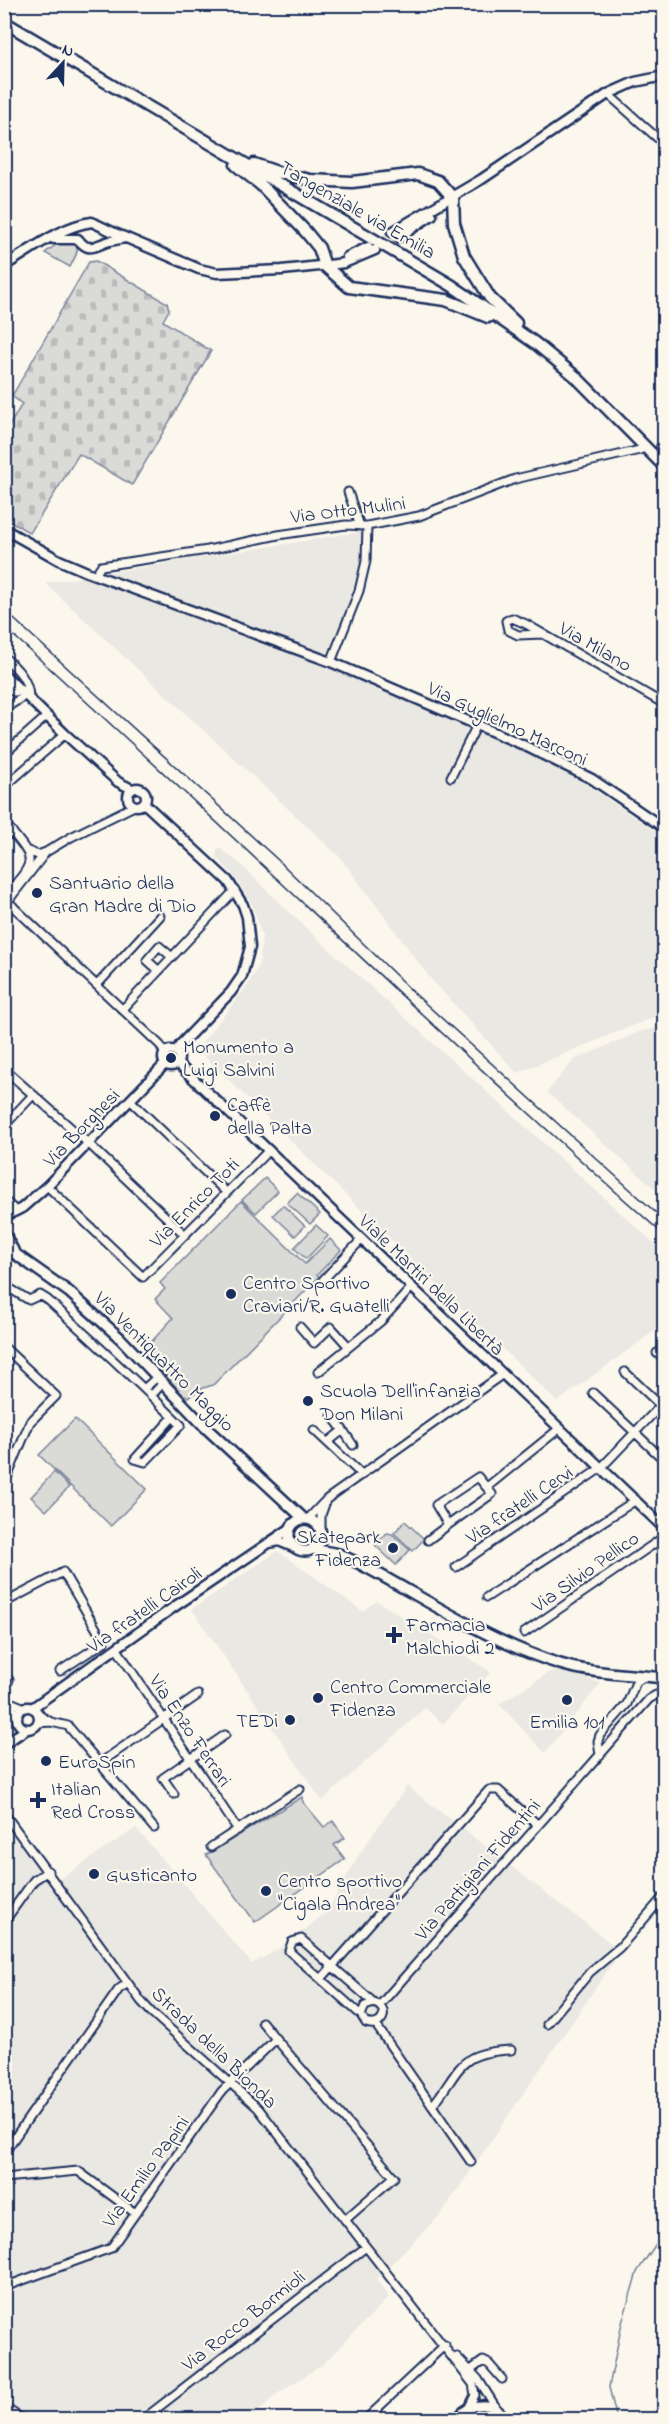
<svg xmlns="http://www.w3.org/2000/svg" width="669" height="2424" viewBox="0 0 669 2424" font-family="'Indie Flower',sans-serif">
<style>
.built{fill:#eae8e2}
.green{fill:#dadad7;stroke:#7a849a;stroke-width:1.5}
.cemetery{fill:url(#cemetery-stones);stroke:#7a849a;stroke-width:1.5}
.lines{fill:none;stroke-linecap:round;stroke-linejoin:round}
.stream{stroke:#747e96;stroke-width:1.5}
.minor-casing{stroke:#1b2f5e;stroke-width:11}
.tertiary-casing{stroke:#1b2f5e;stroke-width:13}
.secondary-casing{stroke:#1b2f5e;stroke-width:14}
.primary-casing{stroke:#1b2f5e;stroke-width:15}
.minor{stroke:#fbf7ec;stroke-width:7}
.tertiary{stroke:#fbf7ec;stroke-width:8}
.secondary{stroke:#fbf7ec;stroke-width:9}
.primary{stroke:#fbf7ec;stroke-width:10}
.rail{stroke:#1b2f5e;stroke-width:1.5}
.poi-dot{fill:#1b2f5e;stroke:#fbf7ec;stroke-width:2}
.labels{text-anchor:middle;stroke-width:4.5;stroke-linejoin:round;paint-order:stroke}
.street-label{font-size:20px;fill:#1b2f5e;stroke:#fbf7ec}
.poi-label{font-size:20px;fill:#1b2f5e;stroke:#fbf7ec;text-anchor:start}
</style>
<defs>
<pattern id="cemetery-stones" width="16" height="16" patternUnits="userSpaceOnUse" patternTransform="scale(1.5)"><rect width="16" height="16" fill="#dadad7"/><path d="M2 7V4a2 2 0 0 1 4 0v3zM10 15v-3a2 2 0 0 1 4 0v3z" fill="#babbbb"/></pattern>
</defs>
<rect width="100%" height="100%" fill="#fbf7ec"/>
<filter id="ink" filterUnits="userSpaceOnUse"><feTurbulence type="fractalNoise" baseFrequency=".0167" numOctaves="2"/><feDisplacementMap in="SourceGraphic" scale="12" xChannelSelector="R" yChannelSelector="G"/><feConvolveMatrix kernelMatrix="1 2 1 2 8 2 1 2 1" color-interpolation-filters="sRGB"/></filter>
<g filter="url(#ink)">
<path class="built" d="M371,530L335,661L560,767L664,837V1013L517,1073L430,978L340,857L45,583Z
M218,847L239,863L310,932L664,1252V1324L557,1402L197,1049L248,985L259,965L262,937L252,904L233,875L216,856Z
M664,1027V1197L547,1092L574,1060L641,1031Z
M278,1551L362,1611L377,1601L491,1672L443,1724L425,1708L322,1801L192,1609Z
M555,1669L601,1683L545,1753L499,1704Z
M407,1786L621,1951L441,2214L376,2279L389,2297L322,2365L277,2394L250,2419H5L4,1824L51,1885L136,1828L252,1964L285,1945L327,1912L360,1853Z"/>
<path class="green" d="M61,241C83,244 79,250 70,267L45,253Z
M265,1178L278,1191L256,1213L242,1200Z
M297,1193L320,1214L310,1224L287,1203Z
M241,1201L305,1264L330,1239L341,1250L317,1275L319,1277L213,1385L203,1388L189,1397L182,1394L144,1350L173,1318L155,1299L165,1289L160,1283Z
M283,1205L305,1226L295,1236L273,1215Z
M316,1225L328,1236L306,1259L294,1248Z
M75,1419L147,1489L111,1526L39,1455Z
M54,1472L69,1487L46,1511L31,1497Z
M405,1521L424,1539L413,1551L394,1533Z
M387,1533L392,1534L410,1550L396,1565L375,1545Z
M302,1797L303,1802L324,1827L333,1821L345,1838L334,1845L345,1859L255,1922L206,1855Z"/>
<path class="cemetery" d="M96,261L167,303L169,310L163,321L211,351L132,485L79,454L30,533L5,518V433L22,404L12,396L89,262Z"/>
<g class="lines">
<path class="stream" d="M617,2420L609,2387L622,2323L637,2272L660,2238L664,2225"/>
<g class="minor-casing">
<path id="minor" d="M608,94L664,144
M661,446L664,445
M348,492L360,526
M95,575L101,566L208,550L278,535L346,525L367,526L419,516L515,479L640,450
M543,634L518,635L508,630L506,621L512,618L526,624L664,704
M4,657C17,668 29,680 29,698
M331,662L359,591L366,561L367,526
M4,683L14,692L22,691
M4,709L26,695
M4,754L47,716
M451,777L477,725
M4,787L65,734
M4,822C36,862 39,857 4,897
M4,838L12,831
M28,851L38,855L46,852L71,837L134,806
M4,898L160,1045L165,1054
M8,901L46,852
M4,915L13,906
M159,971L147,960L159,946L172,957
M97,985L160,916
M123,1009L235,890
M4,1069L88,1143L184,1234
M131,1101L226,1192
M4,1126L33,1095
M47,1186L143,1277L269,1150
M4,1200L16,1211
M323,1280L362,1239
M4,1285L29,1300L40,1295L48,1300C93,1341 138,1382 181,1425L145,1462L135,1459L173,1417
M300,1327L314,1343L331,1327L349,1347
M4,1347L56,1396L30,1422L7,1478
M657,1353L664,1359
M318,1372L381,1321L412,1287
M625,1372L661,1406
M144,1389L157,1377
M593,1393L664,1460
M151,1396L163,1383
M314,1430L362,1475
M343,1430L353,1445
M328,1442L343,1430L332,1416
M478,1477L492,1494L448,1525L436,1505Z
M487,1487L560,1428
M308,1519L327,1499L503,1374
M321,1529V1515L325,1504
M428,1540L448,1525
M456,1567L601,1468L664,1402
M487,1597L636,1500
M4,1603L63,1572L104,1642L60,1671
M524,1633L664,1537
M117,1649L238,1830
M4,1673L9,1680
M4,1697L17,1716
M8,1701L25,1708
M39,1715L51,1722
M38,1723L51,1722L68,1726L154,1828
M600,1755L598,1741L600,1735L627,1704L636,1682L645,1676
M100,1763L198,1695
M174,1794L163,1778L225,1735
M4,1813L141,2001L151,2012L258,2108L473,2384L475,2395L469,2407
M211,1847L300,1789
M4,1922L34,1880L48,1871
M321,1979L489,1790H498L537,1824
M380,2005L649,1699L656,1695L664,1696
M361,2015L289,1951L292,1942L301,1939L374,2003C391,2009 383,2029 366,2023L361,2015L365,2006L374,2003
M262,2022L276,2039
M547,2024L590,1972L620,1947L664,1896
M376,2025L471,2162
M432,2106C462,2070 456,2052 511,2050
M4,2153L119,1989L128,1983
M4,2178L78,2171L135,2213
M4,2287L111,2248L222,2091L276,2039L394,2177L345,2220
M457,2357L478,2379L497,2409
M468,2372L483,2361L489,2364L502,2379
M4,2407L24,2420
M142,2420L366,2247
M365,2420L445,2345"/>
</g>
<g class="tertiary-casing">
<path id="tertiary" d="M392,232L482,179L608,94L635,82L664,76
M399,237L432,215
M54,239H78C89,254 95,245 110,241C115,240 120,239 125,238
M347,257L368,247
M4,266C31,250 61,226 92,222L117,234L199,269L217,273L282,270L329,265L344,263L375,250
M4,529L59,560L87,572L331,662L519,743L592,779L664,828
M4,674L65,734L118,782L132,789
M128 797a9 9 0 1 1 18 0a9 9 0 1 1-18 0Z
M144,803L228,881L243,905L247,917L250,947L242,976L231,992L180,1045L176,1052
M163 1058a8 8 0 1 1 16 0a8 8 0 1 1-16 0Z
M177,1063L664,1528
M4,1217L22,1208L47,1186L166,1063
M270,1543L279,1541L298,1549
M17 1718a11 11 0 1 1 22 0a11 11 0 1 1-22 0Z
M32,1708L174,1607L291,1528
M4,1744L27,1729
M456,2420C469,2401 494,2400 506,2420"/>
</g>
<g class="secondary-casing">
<path id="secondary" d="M5,1235L13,1250
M4,1246L69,1292L120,1338L205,1427L304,1519
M289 1535a16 16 0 1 1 32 0a16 16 0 1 1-32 0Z
M313,1549L339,1554L362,1565C426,1599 491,1643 560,1664C593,1674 630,1674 664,1678"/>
</g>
<g class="primary-casing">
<path id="primary" d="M4,22L451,285L535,343L575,376L664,466
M254,164L277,172L310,180L352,182L418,174L438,181L453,198L454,223L464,256L490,298L516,323
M236,165L261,185L306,232L319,248L325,266L349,287L446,300L488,317"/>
</g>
<use href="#minor" class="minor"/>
<use href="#tertiary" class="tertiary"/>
<use href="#secondary" class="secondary"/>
<use href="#primary" class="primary"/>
<path class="rail" d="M4,610L278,860L415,994L664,1220
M4,627C227,827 440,1037 664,1235"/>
</g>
</g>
<g class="poi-dot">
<circle cx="37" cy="893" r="6"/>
<circle cx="171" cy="1058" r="6"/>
<circle cx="215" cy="1116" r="6"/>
<circle cx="231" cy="1294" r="6"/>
<circle cx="308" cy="1401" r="6"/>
<circle cx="393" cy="1548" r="6"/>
<path d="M391 1626h6v6h6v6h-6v6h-6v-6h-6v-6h6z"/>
<circle cx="318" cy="1698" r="6"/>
<circle cx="567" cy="1700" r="6"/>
<circle cx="290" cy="1720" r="6"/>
<circle cx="46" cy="1761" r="6"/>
<path d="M35 1791h6v6h6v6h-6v6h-6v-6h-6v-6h6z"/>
<circle cx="94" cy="1874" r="6"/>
<circle cx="266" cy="1891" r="6"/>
</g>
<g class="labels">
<g class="street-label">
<text transform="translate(358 209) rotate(30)" y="7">Tangenziale via Emilia</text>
<text transform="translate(348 509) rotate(-7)" y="7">Via Otto Mulini</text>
<text transform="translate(596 646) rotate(30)" y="7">Via Milano</text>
<text transform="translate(508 723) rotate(25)" y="7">Via Guglielmo Marconi</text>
<text transform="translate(81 1127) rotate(-46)" y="7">Via Borghesi</text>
<text transform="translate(194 1202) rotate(-45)" y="7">Via Enrico Toti</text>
<text transform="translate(432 1284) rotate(44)" y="7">Viale Martiri della Libertà</text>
<text transform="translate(165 1361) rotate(45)" y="7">Via Ventiquattro Maggio</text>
<text transform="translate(519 1504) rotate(-34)" y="7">Via fratelli Cervi</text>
<text transform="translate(585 1571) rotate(-35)" y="7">Via Silvio Pellico</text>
<text transform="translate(144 1609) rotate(-35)" y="7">Via fratelli Cairoli</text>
<text transform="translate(191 1730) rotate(56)" y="7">Via Enzo Ferrari</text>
<text transform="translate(477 1869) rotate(-49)" y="7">Via Partigiani Fidentini</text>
<text transform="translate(215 2047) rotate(44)" y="7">Strada della Bionda</text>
<text transform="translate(145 2171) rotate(-54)" y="7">Via Emilio Papini</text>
<text transform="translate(243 2320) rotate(-38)" y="7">Via Rocco Bormioli</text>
</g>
<g class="poi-label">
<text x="49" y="889">Santuario della<tspan x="49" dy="23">Gran Madre di Dio</tspan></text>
<text x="183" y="1053">Monumento a<tspan x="183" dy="23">Luigi Salvini</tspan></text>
<text x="227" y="1111">Caffè<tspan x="227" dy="23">della Palta</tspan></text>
<text x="243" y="1289">Centro Sportivo<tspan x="243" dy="23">Craviari/R. Guatelli</tspan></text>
<text x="320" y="1397">Scuola Dell'infanzia<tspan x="320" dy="23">Don Milani</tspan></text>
<text x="381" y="1543" text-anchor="end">Skatepark<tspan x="381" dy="23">Fidenza</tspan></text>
<text x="406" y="1631">Farmacia<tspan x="406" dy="23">Malchiodi 2</tspan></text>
<text x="330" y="1693">Centro Commerciale<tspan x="330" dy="23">Fidenza</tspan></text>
<text x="278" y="1727" text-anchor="end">TEDi</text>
<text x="567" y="1728" text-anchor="middle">Emilia 101</text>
<text x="58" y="1768">EuroSpin</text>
<text x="51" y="1795">Italian<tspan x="51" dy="23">Red Cross</tspan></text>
<text x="106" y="1881">Gusticanto</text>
<text x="278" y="1887">Centro sportivo<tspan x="278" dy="23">"Cigala Andrea"</tspan></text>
</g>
</g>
<rect width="669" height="2424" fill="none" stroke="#fbf7ec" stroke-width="24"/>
<rect x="12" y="12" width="645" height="2400" fill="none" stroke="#1b2f5e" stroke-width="2" filter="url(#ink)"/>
<g transform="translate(63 63) rotate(22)" stroke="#fbf7ec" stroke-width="4.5" paint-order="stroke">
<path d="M0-4.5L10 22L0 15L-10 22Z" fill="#1b2f5e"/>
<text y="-9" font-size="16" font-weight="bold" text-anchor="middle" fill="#1b2f5e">N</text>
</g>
</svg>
